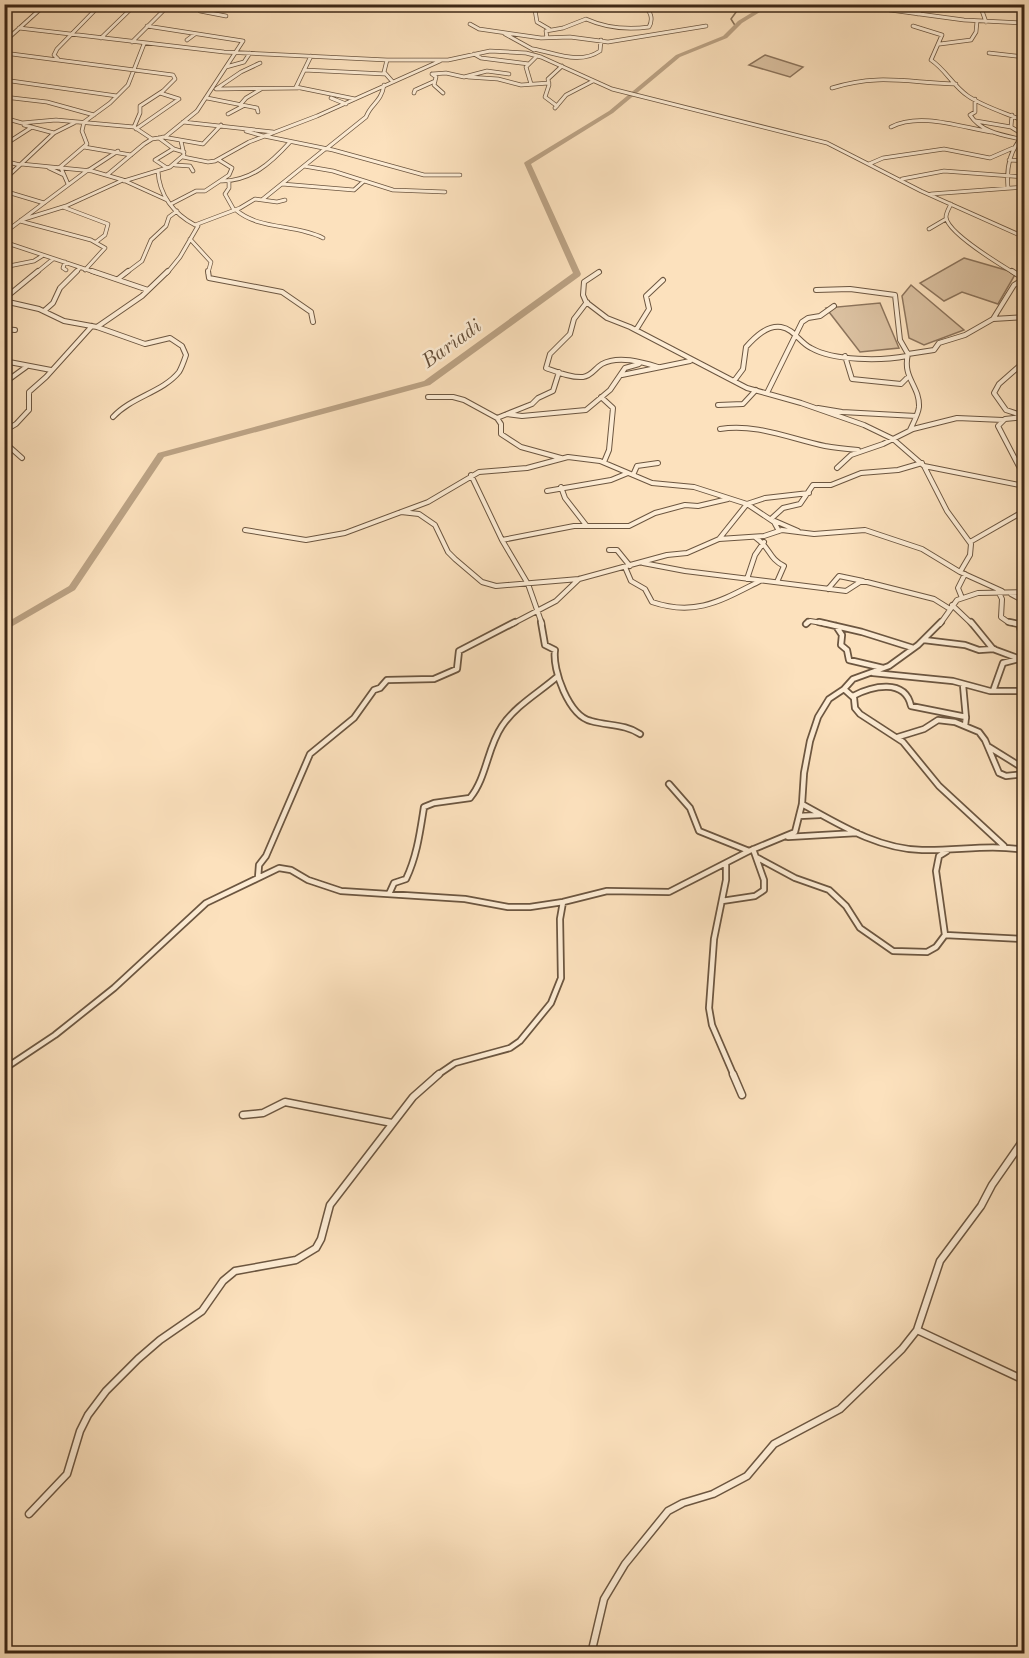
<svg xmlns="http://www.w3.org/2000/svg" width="1029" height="1658" viewBox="0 0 1029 1658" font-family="'Old Standard TT',serif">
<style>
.green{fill:#dbc1a1;stroke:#8c745c;stroke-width:1.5}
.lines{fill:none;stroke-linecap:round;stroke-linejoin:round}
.stream{stroke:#887158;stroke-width:1.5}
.river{fill:#bba284;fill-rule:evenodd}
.minor-far3-casing{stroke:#6c5640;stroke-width:4.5}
.minor-far2-casing{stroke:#6c5640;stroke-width:6}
.minor-far1-casing{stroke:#6c5640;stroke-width:8}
.minor-casing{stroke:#6c5640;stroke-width:9}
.minor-far3{stroke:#fdecd4;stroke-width:3}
.minor-far2{stroke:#fdecd4;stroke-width:4}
.minor-far1{stroke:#fdecd4;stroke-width:4.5}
.minor{stroke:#fdecd4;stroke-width:6}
.labels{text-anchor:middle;stroke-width:5;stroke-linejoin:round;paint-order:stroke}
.far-water-label{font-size:20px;font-style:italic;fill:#624c37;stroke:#fdecd4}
</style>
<rect width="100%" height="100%" fill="#fce1bd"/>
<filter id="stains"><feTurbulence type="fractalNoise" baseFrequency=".00333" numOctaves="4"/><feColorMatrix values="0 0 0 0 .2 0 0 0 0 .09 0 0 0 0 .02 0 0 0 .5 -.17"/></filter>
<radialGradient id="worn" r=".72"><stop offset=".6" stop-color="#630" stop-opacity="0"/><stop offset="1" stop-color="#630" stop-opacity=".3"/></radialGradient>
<path class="green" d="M765,55L803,67L790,77L749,65Z
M964,258L1016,273L998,304L962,292L944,301L920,283Z
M911,285L964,330L924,345L909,338L902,296Z
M880,303L899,348L860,352L826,308Z"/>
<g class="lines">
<path class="stream" d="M736,27L731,19L742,4"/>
<path class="river" d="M766,4H773L742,23L727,38L680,57L613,113L531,164L581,274L580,276L430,385L164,457L75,590L4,631V624L69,586L158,453L424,381L573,273L524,163L525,162L609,111L676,55L723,36L738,21Z"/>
<g class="minor-far3-casing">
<path id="minor-far3" d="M201,4L200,11L226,16
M534,4L537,22L549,29
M887,4L886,8L890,10L964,20L1024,23
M956,4L981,8
M983,4L981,8L986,22
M4,5L42,9
M918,14L923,4
M470,24L479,29L541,38L570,37L608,42L706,26
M913,26L942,35L931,60C946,70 953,86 968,96C984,107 1006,113 1024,121
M19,28L224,52L387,60H448L490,51L526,53L541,57L612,89L827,143L921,191L1024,237
M505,34L534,50
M101,38L136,4
M547,38L546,31L563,28L586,19C606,28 627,30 649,27C654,18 650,12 644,4
M187,40L195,34
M4,42L46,4
M132,42L170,4
M940,44L971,40L976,32L977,21
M533,49C556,53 579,65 600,51L601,40
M4,53L173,75L175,79L163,91L140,106V113L134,127L152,139
M989,53L1024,57
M474,54L481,58L529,64
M311,56L296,87L355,99
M58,59L54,55L57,49L101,4
M387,60L384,72L392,81
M226,67L244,62L250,53
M304,70L385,74
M432,74L446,73L464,77L487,71L509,74
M432,74L436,77L434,85L443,93
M468,77L498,79L521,85L549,83
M4,80L117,96
M531,84L526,67L537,56
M832,88C879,73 909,83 956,84
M216,89L298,88
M216,89L241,72L260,63
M414,93L415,90L435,81
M4,97L47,102L94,115
M207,98L257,108L258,112
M331,98L346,104
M975,99V112L970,115C981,132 1002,135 1020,139
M240,105L246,98L261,89
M557,106L545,97L549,85L548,79L562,66
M555,108L566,95L593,81
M228,114L243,106
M1012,115L1011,127L1024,135
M4,118L22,123L56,120L134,127
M976,121L1011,127
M183,122L273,132
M24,125L54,133
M891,127C920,112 960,127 991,132
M136,129L179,99L160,93
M246,131L263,136
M264,136L333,150L424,175H460
M163,137L203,144L221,125
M159,138L174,149L184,152
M4,145L32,127
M84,147L131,155
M326,149L366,117C371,103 381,103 384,85
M183,157L208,162L215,161L249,142L317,116L440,61
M1009,160L1024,161
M4,161L20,165
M21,164L92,171L123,180L167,200
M869,164L883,158L944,149L990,158L1013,148
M175,165L190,166L193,171
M304,166L333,171L393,190L445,192
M49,168L64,175
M59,168L87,144L82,131L84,122L110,103L128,85L144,44
M61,168L68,184
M167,168L155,160L173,149
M89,170L118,151
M158,171C159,195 174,214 195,225L240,208L255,199L277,202L285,200
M107,175L144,144L152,139L165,137L197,111L243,41L147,26
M902,179L944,171L1024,177
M4,180L54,133L74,123
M124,181L170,167L184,155L181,141
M220,181C250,182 271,163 290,142
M229,182V188L225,194L234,210
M282,184L354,190L364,181
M1008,188C1006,168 1009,150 1024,135
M4,191L44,203
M931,194L1024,187
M263,199L325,149
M171,204L196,191H205L229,175L232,168L219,160
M951,204C949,208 946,213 946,217C947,233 1001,265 1014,273
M63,207L108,224L105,235L96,242
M236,210C259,230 296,224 323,238
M21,220L66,206L123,180
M20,221L91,240L105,248L85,270
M929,229L946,219
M4,233L88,170
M190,239L211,262L208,273
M4,242L97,273
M65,262L63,268L66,270
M4,267L34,261L42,256
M36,273L53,259
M75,273L80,268
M126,273L142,261L151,240L166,226L169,217L177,211
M167,273L180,257L198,226"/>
</g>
<g class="minor-far2-casing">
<path id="minor-far2" d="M92,271L148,290
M208,271L209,278L282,292L311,312L313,322
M1012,271L1024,279
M599,272L584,282L583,295L586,302L607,318L630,327L747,388L801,403L864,425L893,439L924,466L947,511L971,544L970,555L960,572
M118,279L128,271
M816,290L850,289L895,295L900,340L908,354
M4,299L38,271
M4,301L39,309L64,321L97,327L145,344L170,338L182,346L186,355C184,361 182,367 179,372C163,392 131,397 113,417
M587,302L574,319L570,334L550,354L546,368C557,372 571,378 583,377C592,376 595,368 602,364C618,355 642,362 658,367
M44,311L53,303L60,288L77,271
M993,319L1014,285L1024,279
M97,327L142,296L168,271
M4,329L15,330
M636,330L649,309L646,296L663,280
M845,356L852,379L901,384L907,378
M4,361L51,370
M1024,362L999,384L994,393L1006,410L1024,416
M622,375L690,361
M734,381L743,369L746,347C755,337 767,325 781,327C794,329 800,343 811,348C834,361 881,361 907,356
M4,383L26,367
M767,393L802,322L808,318L820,316L834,306
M428,397H453L464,400L497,418L501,424V434L521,447L561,458
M601,397L613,408L609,450L604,462
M718,405L743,404L756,390
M818,408L842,412L916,416
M507,414L522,416L586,410L610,390L625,368L639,364
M1024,417L1005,419L998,426L1024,476
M497,418L532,404L538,398L553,391L559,372
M720,429C756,423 791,439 825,446C836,448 847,449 858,450
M910,430C913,423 918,415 919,407C920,386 902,378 908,354L934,350L939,343L965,335L993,319L1024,317
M4,431L16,424L29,410V392L46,377L92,326
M4,442L22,458
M924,466L1024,486
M837,468L851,455L883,444L913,429L957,418L1003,420
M471,475L502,540L528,584L542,624
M633,475L637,466L658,463
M561,487L565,498L586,525
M547,491L611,480L628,473
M401,512L419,514L435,525L448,552L455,559L482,582L496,586L579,579L667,555L687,553L719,539L764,536L782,530L814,534L865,530L922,549L960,572L1002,591
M771,519L783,508L800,504L813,485H831L861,473L898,470L922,463
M775,521L798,531
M245,530L306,540L345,533L428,502L479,472L527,468L568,457L600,461L652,483L694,487L747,504L774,522L779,531
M755,537C771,548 768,558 784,566L777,582
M719,539L747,504L765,498L809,493
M502,540L574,526H629L655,513L685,505L698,506L728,499
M970,542L1024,511
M609,550H617L630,566
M643,563L685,571L846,591L860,582H867L934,599L950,609
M625,567L631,581L645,589L652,602C696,617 722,600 760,581
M747,579L755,555L764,542
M828,589L839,576L863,581
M999,593L1002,599L1001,617L1008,622L1017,624
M1011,594L1024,601
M962,598L958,588L965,574
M952,605L972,624
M512,624L556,601L579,579
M806,624L810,621L828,624
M940,624L957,600L978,593L1024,592"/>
</g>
<g class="minor-far1-casing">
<path id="minor-far1" d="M541,622L545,645L555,650C552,670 569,716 591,721C608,726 625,724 640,734
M819,622L862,632L913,648
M971,622L993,649L1020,659
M1009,622L1019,624C1024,635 1021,647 1023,659
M806,624L808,622
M836,626L842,635L841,645L847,650L849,660L883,668
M924,640L965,645L979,650L994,649
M873,673L953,681L990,691H1024
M963,685L966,718
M844,689L854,698L855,708L860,714L903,742L939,786L1004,846
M993,691L1003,663L1019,659
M853,696C872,686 905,678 911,706L966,717L965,726
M898,737L924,729L938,720L955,722L979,732L985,740L999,773L1006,776L1024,774
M989,747L1018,765
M669,784L690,808L699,831L749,851
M802,804C840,825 878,849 922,850C957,851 990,844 1024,850
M799,816L820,815
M788,837L857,833
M756,857L795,878L829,890L846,906L860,928L893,951L927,952L936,947L945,935L1024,939
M726,864V880L714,939L709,1008L712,1025L734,1076
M258,878L259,865L266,856L310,754L354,718L374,690L380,688L387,680L434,679L457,669L459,651L515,622
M389,894L394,883L406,879C417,856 420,832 424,807L434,803L470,798C487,777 487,748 502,726C516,705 540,692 558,676
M722,901L755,896L764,890V880L753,849
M945,935L936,871L939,856L947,851
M4,1069L55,1035L114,988L206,903L279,868L291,870L308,880L341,891L465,899L508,907H530L563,902L607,891L669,892L749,851L795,832L802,804L804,773L810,741L818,717L829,699L844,689L853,679L889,666L918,645L941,622
M436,1076L455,1063L510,1048L520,1041L551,1003L561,978L560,919L563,902"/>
</g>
<g class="minor-casing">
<path id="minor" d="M733,1074L742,1095
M243,1115L263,1113L285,1102L392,1123
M917,1330L1024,1380
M29,1514L67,1474L80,1431L88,1415L106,1391L138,1359L160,1340L202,1311L223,1281L235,1271L296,1260L316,1248L321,1239L330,1205L413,1097L439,1074
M591,1654L604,1599L625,1564L668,1511L683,1503L713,1494L747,1476L774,1444L840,1409L902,1349L917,1330L940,1261L981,1206L992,1185L1024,1139"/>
</g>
<use href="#minor-far3" class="minor-far3"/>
<use href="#minor-far2" class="minor-far2"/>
<use href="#minor-far1" class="minor-far1"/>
<use href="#minor" class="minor"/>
</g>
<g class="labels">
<g class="far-water-label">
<text transform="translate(451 343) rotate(-36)" y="7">Bariadi</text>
</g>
</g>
<rect width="1029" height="1658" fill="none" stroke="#fce1bd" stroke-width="24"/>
<rect x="6" y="6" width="1017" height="1646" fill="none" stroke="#3c2716" stroke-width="3"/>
<rect x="12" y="12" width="1005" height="1634" fill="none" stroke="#3c2716" stroke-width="1.5"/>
<rect width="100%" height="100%" filter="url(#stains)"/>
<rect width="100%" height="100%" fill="url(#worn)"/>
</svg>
